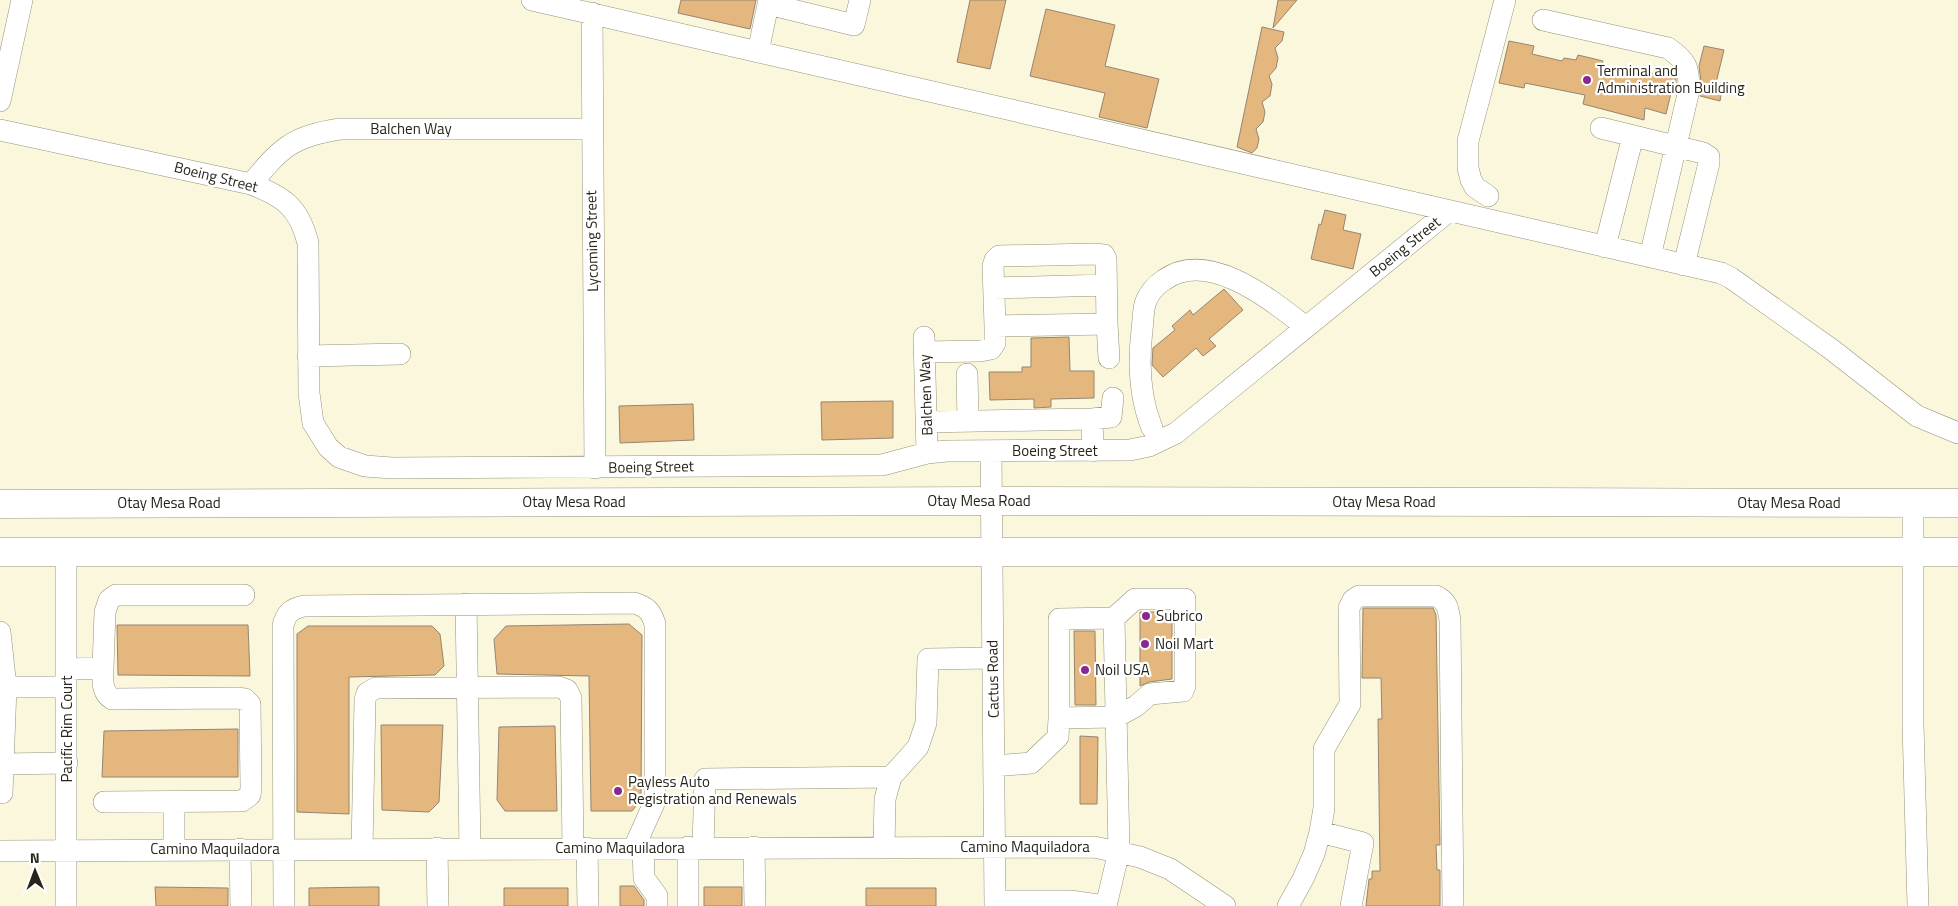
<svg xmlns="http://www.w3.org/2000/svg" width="1958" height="906" viewBox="0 0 1958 906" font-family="'Titillium Web',sans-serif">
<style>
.building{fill:#e4b77f;stroke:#958571}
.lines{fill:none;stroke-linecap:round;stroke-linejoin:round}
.minor-casing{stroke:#96927a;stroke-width:22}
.major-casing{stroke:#96927a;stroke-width:29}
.minor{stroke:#fff;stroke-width:21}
.major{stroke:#fff;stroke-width:28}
.poi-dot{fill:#8a2890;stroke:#fff;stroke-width:2}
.labels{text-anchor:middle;stroke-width:4.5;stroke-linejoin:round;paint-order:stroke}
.poi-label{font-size:15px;fill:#27251b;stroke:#fff;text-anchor:start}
.street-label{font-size:15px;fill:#27251b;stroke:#fff}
</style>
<rect width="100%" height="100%" fill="#fbf7dc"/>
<path class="building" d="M681,0H756L750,29L678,13Z
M970,0H1006L990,69L957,62Z
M1278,0H1297L1273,28Z
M1046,9L1115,25L1105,66L1159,79L1147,128L1099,117L1105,93L1030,76Z
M1262,27L1284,32L1282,41L1275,48L1278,58L1276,68L1269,76L1272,84L1270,96L1262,102L1265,112L1263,122L1256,129L1259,139L1257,148L1252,153L1237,147Z
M1509,41L1534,46L1532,54L1562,61L1564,58L1576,60L1578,55L1603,61L1601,69L1633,77L1635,70L1676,78V90L1672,89L1666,114L1645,108L1644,120L1583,104L1585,95L1525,83L1524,88L1499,83Z
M1704,46L1724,50L1715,87L1722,89L1720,101L1700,96L1701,81L1699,66Z
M1325,210L1346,215L1343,230L1361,234L1353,269L1311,259L1319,224L1321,225Z
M1224,289L1243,310L1209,339L1216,346L1203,356L1196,348L1163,377L1152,365L1153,348L1175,330L1172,326L1190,310L1193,315Z
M1069,337L1070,371H1094V398L1051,399V407L1034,408V399L990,400L989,372H1022V367H1031V338Z
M893,401V438L822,440L821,402Z
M693,404L694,440L620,443L619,406Z
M1363,608H1433L1436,615L1440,845H1436L1437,870H1440V906H1366L1369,879H1372V871H1380L1378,719H1382L1381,678H1362Z
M1140,612H1172V679L1149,682L1140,686Z
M629,624L642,635L641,800L632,811H591L589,676L497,674L494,639L506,626Z
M117,625H248L250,676L118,675Z
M308,626H432L440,634L444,666L435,675L349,677V814L297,812V634Z
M1074,631H1095L1096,705H1075Z
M381,725H443L439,802L429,812L382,810Z
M555,726L557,811H505L497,800L499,727Z
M238,729V777H102L104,731Z
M1080,736L1098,737L1097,804H1080Z
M620,886H634L644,900V906H620Z
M155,887L228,888V906H156Z
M370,887H379V906H309V888Z
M704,887H742V906H704Z
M504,888H568V906H504Z
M866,888H936V906H866Z"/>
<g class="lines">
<g class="minor-casing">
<path id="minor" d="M532,0L1721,273L1731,278L1831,349L1917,416L1958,433
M768,4L854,25L860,0
M592,13L595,468
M1543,20L1668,48C1687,61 1689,67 1689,90L1650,257
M758,52L769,0
M0,101L22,0
M1601,128L1703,153L1709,157V163L1684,265
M0,130L251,184C284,197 299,207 308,243L309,393L313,423L328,447L339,457L365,466L392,468L882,465L927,453L947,451L1130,450L1149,446L1176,433L1449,211
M251,184C281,148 292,136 340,129H591
M1488,196L1475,187L1471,180L1468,168V141L1505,0
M1605,247L1633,136
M994,288L1106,285
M995,326L993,266L995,260L999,256L1093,254L1104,255L1106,259L1107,324
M924,337L927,453
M924,352L980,351L991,349L995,343V326L1107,324L1109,358
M308,356L400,354
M967,374L968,421
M1092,419L1111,417L1113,398
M926,422L1092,419L1093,451
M1152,428C1139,396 1138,364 1142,330C1143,322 1143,312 1145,304C1148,294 1156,285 1164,280C1208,248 1271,300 1306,327
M991,451L995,906
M1913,503V724L1918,906
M66,552V906
M466,604L470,848
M0,632L6,687L2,793H0
M103,668C103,680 101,692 112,699L236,698L245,699L250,704L251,788L250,795L242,801L104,802
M66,669L103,668L105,612L109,600L116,595H244
M6,687H66
M3,764L67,763
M994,766L1031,763L1058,737L1059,718
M174,802V849
M1320,832L1363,843L1351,906
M688,847V906
M703,847L705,779L891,777
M754,847L755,906
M884,847L885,799L891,777L918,747L926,723L928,659L993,658
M437,848L438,906
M587,848L588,906
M643,848L644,878L657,896V906
M240,849L241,906
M362,849L365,700L367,693L376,688L559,687L567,690L571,698L573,848
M0,851L1094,847L1140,857L1170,869L1225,906
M995,901H1070L1105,906
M284,906L283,626C286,613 291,609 304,606L634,603C647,607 651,611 655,624V801L634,848
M1106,906L1119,851L1114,618L1059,619V718L1116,717L1136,706L1150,694L1183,691L1185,686V599H1135L1114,618
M1288,906L1303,879L1314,854L1320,832L1324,808V749L1350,704L1349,608L1353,600L1359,596H1436C1447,601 1448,608 1450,620L1453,906"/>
</g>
<g class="major-casing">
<path id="major" d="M0,504L991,501L1958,503
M0,552H1958"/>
</g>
<use href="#minor" class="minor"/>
<use href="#major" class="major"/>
</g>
<g class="poi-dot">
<circle cx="1587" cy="80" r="5"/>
<circle cx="1146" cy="616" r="5"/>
<circle cx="1145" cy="644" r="5"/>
<circle cx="1085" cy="670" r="5"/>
<circle cx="618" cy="791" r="5"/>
</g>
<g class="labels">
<g class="poi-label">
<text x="1597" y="76">Terminal and<tspan x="1597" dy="17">Administration Building</tspan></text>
<text x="1156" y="621">Subrico</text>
<text x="1155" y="649">Noil Mart</text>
<text x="1095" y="675">Noil USA</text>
<text x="628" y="787">Payless Auto<tspan x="628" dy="17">Registration and Renewals</tspan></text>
</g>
<g class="street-label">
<text x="411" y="134">Balchen Way</text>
<text transform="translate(216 177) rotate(14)" y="5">Boeing Street</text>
<text transform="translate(592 241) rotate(-91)" y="5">Lycoming Street</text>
<text transform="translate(1405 247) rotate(-39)" y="5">Boeing Street</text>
<text transform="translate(926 395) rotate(-92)" y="5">Balchen Way</text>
<text x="1055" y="456">Boeing Street</text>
<text transform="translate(651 467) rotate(-1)" y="5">Boeing Street</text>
<text x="979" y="506">Otay Mesa Road</text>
<text x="574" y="507">Otay Mesa Road</text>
<text x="1384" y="507">Otay Mesa Road</text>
<text x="169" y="508">Otay Mesa Road</text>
<text x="1789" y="508">Otay Mesa Road</text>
<text transform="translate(993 679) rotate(-91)" y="5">Cactus Road</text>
<text transform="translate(67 729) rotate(-90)" y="5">Pacific Rim Court</text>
<text x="1025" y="852">Camino Maquiladora</text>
<text x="620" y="853">Camino Maquiladora</text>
<text x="215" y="854">Camino Maquiladora</text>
</g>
</g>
<g transform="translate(35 871) rotate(359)" stroke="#ffffff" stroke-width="4" paint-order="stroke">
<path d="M0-4L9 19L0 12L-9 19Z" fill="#27251b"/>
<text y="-8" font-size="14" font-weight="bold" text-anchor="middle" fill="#27251b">N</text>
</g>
</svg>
